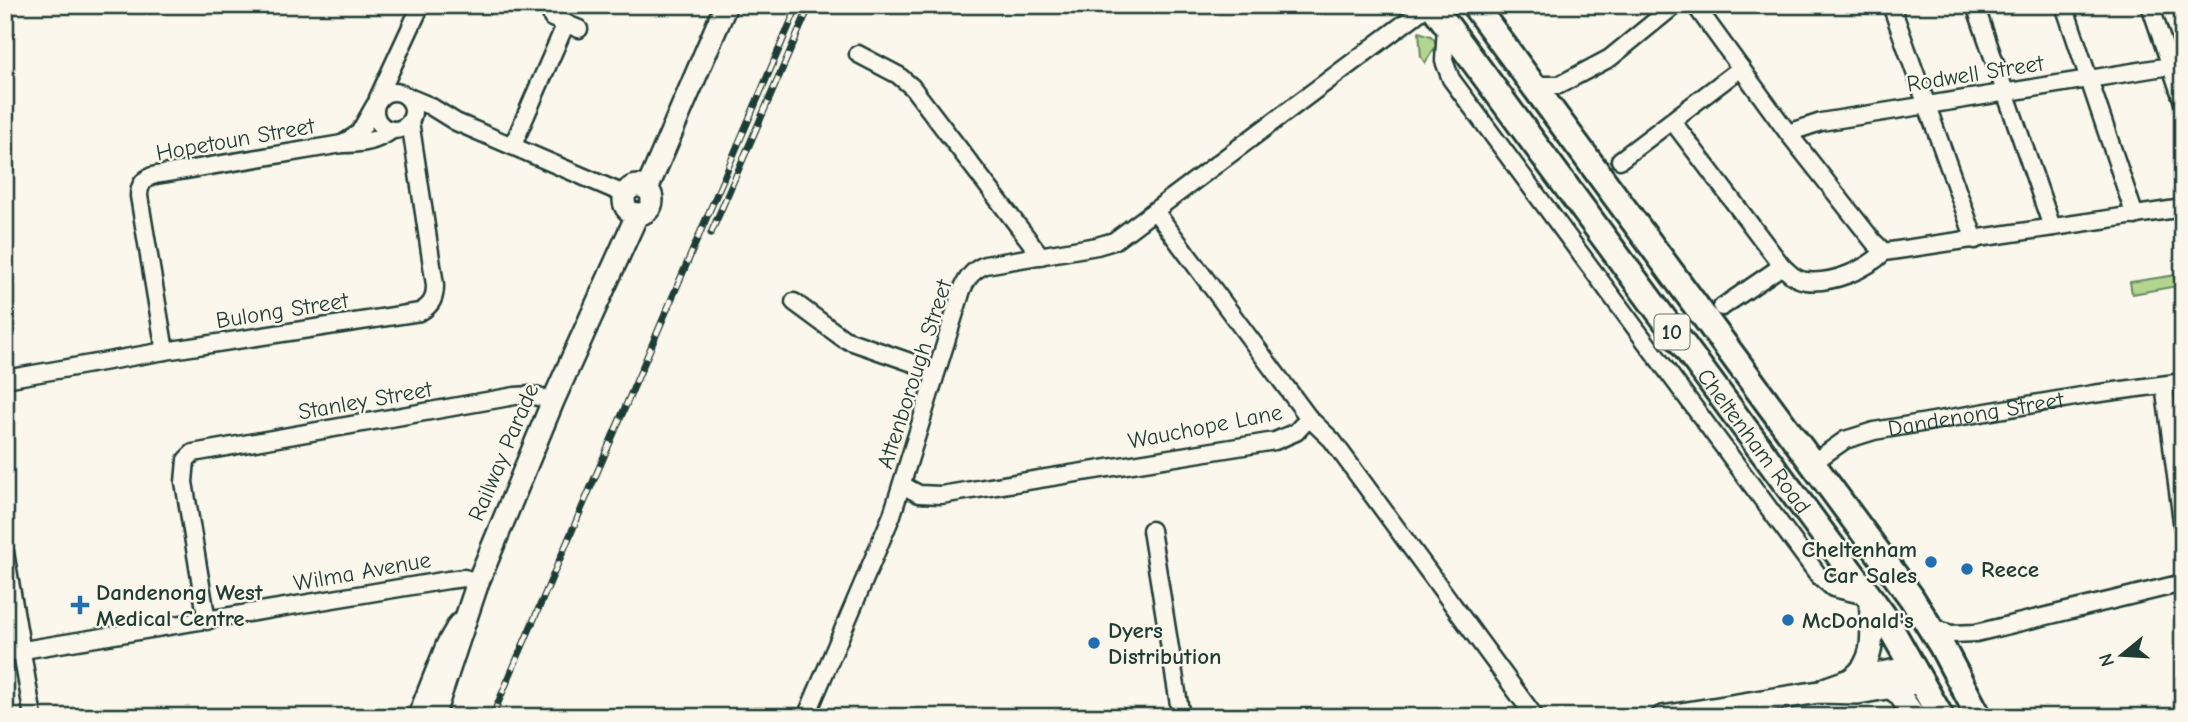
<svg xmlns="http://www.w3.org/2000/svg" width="2188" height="722" viewBox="0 0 2188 722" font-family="'Comic Neue',sans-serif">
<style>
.grass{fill:#b3d590;stroke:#698962;stroke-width:2}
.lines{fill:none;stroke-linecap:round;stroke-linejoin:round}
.minor-casing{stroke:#1f3d34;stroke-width:21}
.secondary-casing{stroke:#1f3d34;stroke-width:26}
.primary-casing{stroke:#1f3d34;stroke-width:30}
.minor{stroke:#fbf7ec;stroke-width:16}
.secondary{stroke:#fbf7ec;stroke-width:21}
.primary{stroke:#fbf7ec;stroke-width:24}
.rail-casing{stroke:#1f3d34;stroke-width:7}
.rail{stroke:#fbf7ec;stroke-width:4.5;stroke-dasharray:13;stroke-linecap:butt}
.poi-dot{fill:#1f6fb2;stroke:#fbf7ec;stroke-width:2.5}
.labels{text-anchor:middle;stroke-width:5;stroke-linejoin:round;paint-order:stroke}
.shield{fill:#fbf7ec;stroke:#61756b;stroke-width:2}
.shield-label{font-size:21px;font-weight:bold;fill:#1f3d34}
.street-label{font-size:23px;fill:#1f3d34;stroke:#fbf7ec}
.poi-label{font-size:23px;font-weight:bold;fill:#1f3d34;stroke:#fbf7ec;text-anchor:start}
</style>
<rect width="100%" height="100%" fill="#fbf7ec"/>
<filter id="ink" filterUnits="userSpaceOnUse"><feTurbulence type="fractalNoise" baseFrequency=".0143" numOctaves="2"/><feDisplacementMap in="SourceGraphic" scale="14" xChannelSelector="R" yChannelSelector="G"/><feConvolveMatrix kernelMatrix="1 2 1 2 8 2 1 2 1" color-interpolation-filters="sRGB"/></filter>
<g filter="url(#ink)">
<path class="grass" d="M2170,5H2183V41Z
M1419,32L1431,36L1437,44L1425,63L1421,57Z
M2183,274V285L2132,294L2130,282Z"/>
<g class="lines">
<g class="minor-casing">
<g id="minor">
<path d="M1695,5L1788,133L1873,241L1884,252"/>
<path d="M1891,5L1975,240"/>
<path d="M1975,5L2052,227"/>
<path d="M2064,5L2135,216"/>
<path d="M2150,5L2183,102"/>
<path d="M552,18L579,29"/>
<path d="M1446,25L1444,61L1451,79L1819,576L1833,588L1870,597"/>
<path d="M858,54L898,75L912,87L1041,256"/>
<path d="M1532,85H1559L1610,58L1675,5"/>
<circle cx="394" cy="111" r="19"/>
<path d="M406,96L430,106L456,122L624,194"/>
<path d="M378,98L421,5"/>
<path d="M1673,122L1782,266C1789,273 1796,280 1806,281C1832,284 1866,270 1884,252"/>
<path d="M1788,133L1821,122L2170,66"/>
<path d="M342,144L359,133L375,105"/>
<path d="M513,145L566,23"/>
<path d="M1620,160L1741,68"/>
<path d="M1155,211L1309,418"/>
<path d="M1884,252L2183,208"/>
<path d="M794,302L844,339L936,371"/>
<path d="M1722,307L1782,266"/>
<path d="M165,351L139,196C139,184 145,177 156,175L342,144C361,144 376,142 392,130"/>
<path d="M5,379L165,351L420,312C432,305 435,298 435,285L410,121"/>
<path d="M2164,385L2183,529"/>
<path id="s1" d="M1811,464L1845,440L1874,431L2093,394L2183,382"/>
<path d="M902,485L919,494L941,495L1275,441L1296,432L1309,418L1332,440L1535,717"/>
<path d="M1151,530L1181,717"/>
<path d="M5,552L33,717"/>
<path d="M207,621L184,482L186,460L193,453L515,396L531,395L553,401"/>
<path d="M1930,627L1951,634L1976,633L2183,583"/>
<path d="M5,653L448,580L464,578L478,582"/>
<path d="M416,717L445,644L457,623"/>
<path d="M806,717L892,515L962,290C967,278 973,270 985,265L1097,246L1114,241L1429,5"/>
</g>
</g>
<g class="secondary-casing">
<path id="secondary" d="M624 200a14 14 0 1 1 28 0a14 14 0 1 1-28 0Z
M647,189L726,5
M1851,679C1879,662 1871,625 1870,597
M1827,688L1858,677L1914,667
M1891,688L1899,694L1915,717
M433,717L478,582L553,401L637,215
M1662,717L1819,692L1858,693L1922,682"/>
</g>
<g class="primary-casing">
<g id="primary">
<path id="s2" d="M1432,5L1883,615L1941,717"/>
<path d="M1474,5L1911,597L1941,645L1979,717"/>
</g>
</g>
<use href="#minor" class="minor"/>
<use href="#secondary" class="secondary"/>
<use href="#primary" class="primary"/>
<g class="rail-casing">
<path id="rail" d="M711,233L810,5
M492,717L798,5"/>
</g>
<use href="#rail" class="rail"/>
</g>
</g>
<g class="poi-dot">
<circle cx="1931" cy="562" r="7"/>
<circle cx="1967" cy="569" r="7"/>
<path d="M76.5 594.5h7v7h7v7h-7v7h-7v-7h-7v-7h7z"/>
<circle cx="1788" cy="620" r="7"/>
<circle cx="1094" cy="643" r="7"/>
</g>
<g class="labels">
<rect class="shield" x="1654.5" y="314.5" width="35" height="35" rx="5"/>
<g class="shield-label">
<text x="1672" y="339">10</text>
</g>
<g class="street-label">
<text transform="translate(1975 73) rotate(-9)" y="8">Rodwell Street</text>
<text transform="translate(235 139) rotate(-10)" y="8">Hopetoun Street</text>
<text transform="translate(282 310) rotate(-9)" y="8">Bulong Street</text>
<text transform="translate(914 374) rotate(-72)" y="8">Attenborough Street</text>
<text transform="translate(365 400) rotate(-10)" y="8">Stanley Street</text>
<text dy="8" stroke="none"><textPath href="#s1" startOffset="175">Dandenong Street</textPath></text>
<text transform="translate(1205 426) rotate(-11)" y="8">Wauchope Lane</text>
<text dy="8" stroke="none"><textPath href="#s2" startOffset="542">Cheltenham Road</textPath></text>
<text transform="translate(503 452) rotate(-67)" y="8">Railway Parade</text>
<text transform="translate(362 571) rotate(-10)" y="8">Wilma Avenue</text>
</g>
<g class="poi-label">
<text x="1917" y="557" text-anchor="end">Cheltenham<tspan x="1917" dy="26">Car Sales</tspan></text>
<text x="1981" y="577">Reece</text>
<text x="96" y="600">Dandenong West<tspan x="96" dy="26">Medical Centre</tspan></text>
<text x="1802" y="628">McDonald's</text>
<text x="1108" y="638">Dyers<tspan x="1108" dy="26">Distribution</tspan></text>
</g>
</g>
<rect width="2188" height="722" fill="none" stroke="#fbf7ec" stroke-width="28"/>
<rect x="14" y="14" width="2160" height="694" fill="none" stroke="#1f3d34" stroke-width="2.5" filter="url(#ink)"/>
<g transform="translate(2122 655) rotate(252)" stroke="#fbf7ec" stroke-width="5" paint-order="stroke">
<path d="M0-5L12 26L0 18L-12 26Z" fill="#1f3d34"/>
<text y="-10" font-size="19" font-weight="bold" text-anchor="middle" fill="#1f3d34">N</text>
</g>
</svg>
